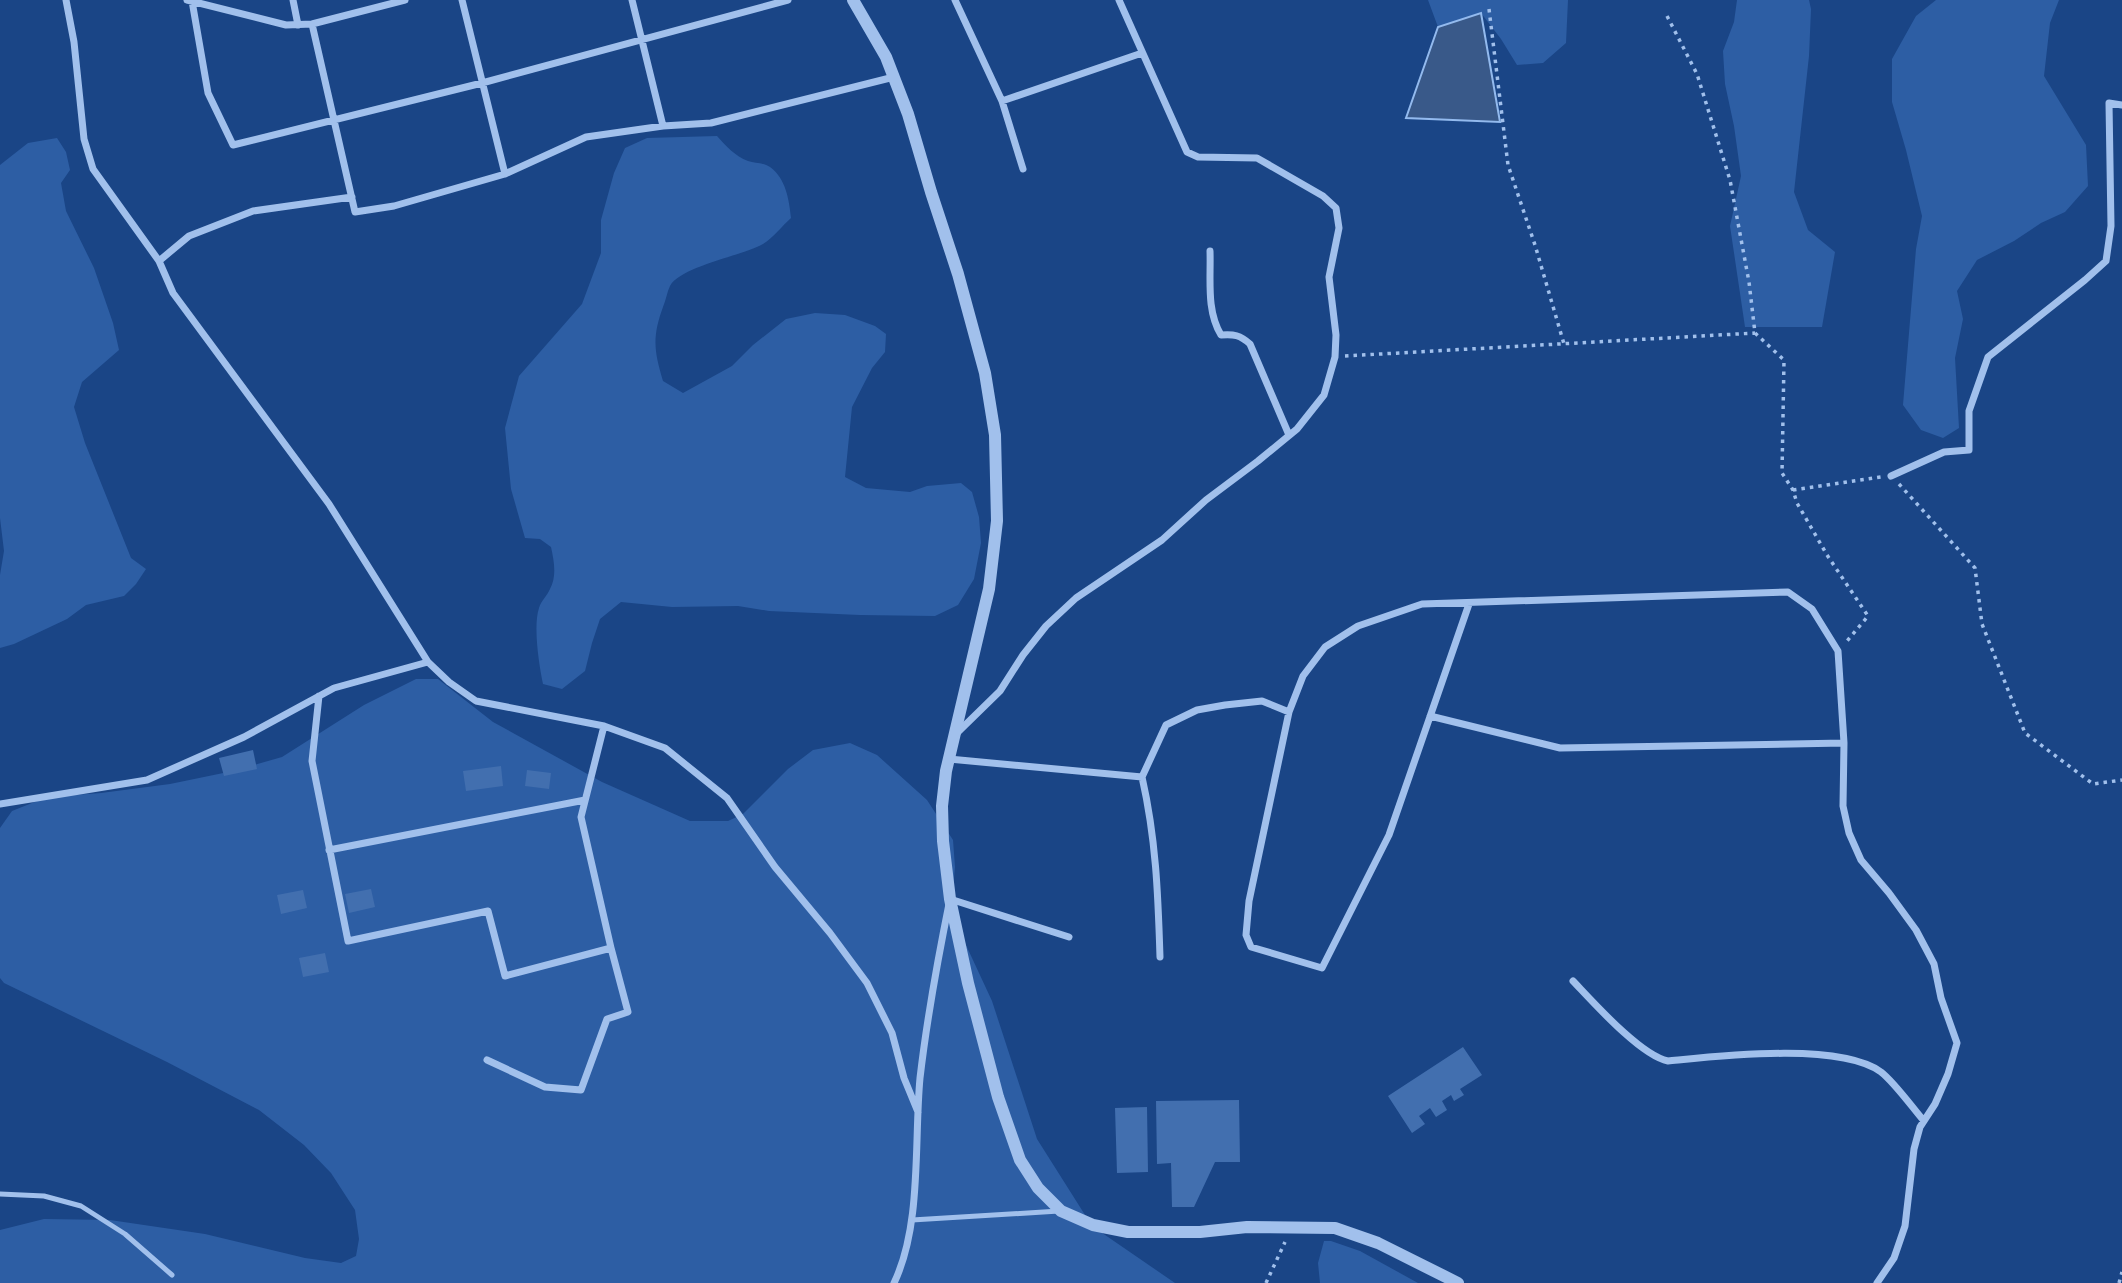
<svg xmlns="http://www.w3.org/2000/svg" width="2122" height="1283" viewBox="0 0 2122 1283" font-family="Barlow,sans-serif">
  <rect width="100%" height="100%" fill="#1a4586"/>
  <!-- green -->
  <path fill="#2d5ea4" d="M1428 0H1568L1566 43 1543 63 1517 65 1501 39 1481 13 1438 27Z
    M1737 0H1809L1811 9 1809 56 1794 192 1808 230 1835 252 1822 327H1745L1730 226 1741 176 1734 126 1725 84 1723 51 1734 22Z
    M1936 0H2059L2050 23 2044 76 2086 145 2088 186 2065 212 2041 223 2014 241 1977 260 1957 291 1963 319 1955 358 1959 428 1943 438 1921 430 1903 405 1916 249 1922 216 1906 150 1892 102V59L1916 16Z
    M717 136C726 146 735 156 748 161 755 163 764 163 770 167 786 179 789 199 791 218 782 226 773 238 763 244 742 256 681 266 670 286 667 292 666 300 663 307 652 337 654 351 663 381L683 393 732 366 753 345 786 319 815 313 845 315 875 326 886 334 885 352 872 368 852 407 845 477 866 488 910 492 927 486 961 483 972 492 979 517 981 543 974 579 958 605 935 616 860 615 769 611 738 606 672 607 621 602 600 619 592 643 585 671 562 689 543 684C539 665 533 626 539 608 541 601 547 596 550 589 557 576 554 561 551 547L540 539 525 538 511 489 505 428 519 376 582 304 601 253V220L614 173 625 148 647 138Z
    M57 138 66 152 70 170 61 183 66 211 94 268 113 323 119 350 82 382 74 407 85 443 131 558 146 569 136 584 124 596 86 605 67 619 14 644 0 648V575L4 551 0 518V165L28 143Z
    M416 679H438L493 722 602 782 690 821H728L743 814 788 769 813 750 850 743 877 755 927 800 953 840 955 867 952 899 959 930 992 1001 1037 1139 1092 1226 1175 1283H0V1230L44 1219 110 1220 205 1234 305 1258 341 1263 356 1256 359 1239 355 1210 331 1173 304 1145 259 1110 167 1062 4 983 0 978V828L12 811 47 797 101 793 170 784 233 771 282 757 364 705Z
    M1324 1241H1331L1360 1251 1418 1283H1320L1318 1263Z"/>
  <!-- water -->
  <path fill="#395989" stroke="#93baee" stroke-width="2" d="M1481 13 1500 122 1406 118 1438 27Z"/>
  <!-- building -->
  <path fill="#426faf" d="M253 750 257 769 224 776 219 758Z
    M501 766 503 786 466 791 463 771Z
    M527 770 551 773 549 789 525 786Z
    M371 889 375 907 349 913 345 894Z
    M303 890 307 908 281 914 277 895Z
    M325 953 329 972 303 977 299 958Z
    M1463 1047 1482 1075 1460 1089 1464 1095 1454 1101 1451 1095 1442 1101 1447 1110 1436 1117 1430 1108 1419 1116 1425 1124 1412 1133 1388 1096Z
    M1239 1100 1240 1162H1215L1194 1207H1172L1171 1163 1157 1164 1156 1101Z
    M1147 1107 1148 1172 1117 1173 1115 1108Z"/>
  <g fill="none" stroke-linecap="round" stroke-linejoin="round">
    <!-- path -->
    <path stroke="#a1c0ec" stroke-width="3.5" stroke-dasharray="3.5 5" stroke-linecap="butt" d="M1489 9 1508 165 1535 245 1564 344
      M1667 16 1697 74 1730 180 1749 282 1755 333 1784 360 1782 473 1793 490 1797 503 1827 555 1868 616 1847 641
      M1345 356 1755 333
      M1899 484 1975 568 1982 624 2025 733 2093 784 2122 780
      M1793 490 1881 477
      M1266 1283 1285 1242
      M2119 1283 2122 1272"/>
    <!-- service -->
    <path stroke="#a1c0ec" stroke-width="5" d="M0 1194 44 1196 81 1206 125 1234 172 1275
      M912 1220 1059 1211"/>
    <!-- minor -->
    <path stroke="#a1c0ec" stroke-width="7" d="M66 0 74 42 84 139 93 169 159 261 173 293 329 504 428 662 449 682 476 701 604 726 665 748 727 798 775 867 830 933 867 983 892 1033 904 1078 918 1112
      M187 0 286 25 312 24 405 0
      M293 0 298 25
      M462 0 505 174
      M632 0 663 126
      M955 0 1002 101 1142 53
      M192 1 208 93 233 145 482 83 788 0
      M312 24 355 212 394 206 505 174 586 137 663 126 711 123 894 77
      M1002 101 1023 169
      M1210 251C1211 279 1206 310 1221 335 1234 334 1240 335 1250 344L1289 435
      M159 261 189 236 253 211 352 197
      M1891 476 1944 452 1969 450V411L1988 357 2085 280 2106 261 2111 226 2109 103 2122 105
      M1469 604 1389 835 1322 968 1251 947 1246 935 1249 901 1289 712 1303 676 1325 647 1358 626 1422 604 1788 592 1812 609 1838 651 1844 743 1843 806 1849 833 1861 860 1889 893 1916 930 1934 964 1941 998 1957 1043 1948 1074 1935 1104 1920 1127 1914 1149 1905 1226 1894 1258 1877 1283
      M319 696 312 761 348 941 488 911 505 976 611 948 581 817 604 726
      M1430 716 1560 748 1844 743
      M957 733 1000 691 1023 655 1046 626 1076 598 1162 540 1206 500 1258 461 1297 429 1324 395 1335 357 1336 335 1329 277 1339 228 1336 208 1323 196 1257 158 1198 157 1187 152 1119 0
      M949 759 1142 777C1156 839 1158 893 1160 957
      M1142 777 1166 725 1197 710 1225 705 1262 701 1289 712
      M0 804 147 780 244 737 334 688 428 662
      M329 850 585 800
      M1573 981C1593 1002 1641 1056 1668 1061 1720 1056 1839 1042 1881 1072 1894 1082 1912 1107 1924 1121
      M487 1060 545 1087 581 1090 607 1019 628 1012 611 948
      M894 1283C922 1225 914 1142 920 1078 927 1018 938 958 950 899L1069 937"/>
    <!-- tertiary -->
    <path stroke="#a1c0ec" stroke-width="12" d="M853 0 886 57 908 114 931 192 958 274 985 373 995 435 997 521 989 589 946 771 942 806 943 841 950 899 968 983 998 1097 1020 1160 1038 1188 1061 1211 1093 1225 1128 1232H1200L1247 1227 1335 1228 1378 1243 1458 1283"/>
  </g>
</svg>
